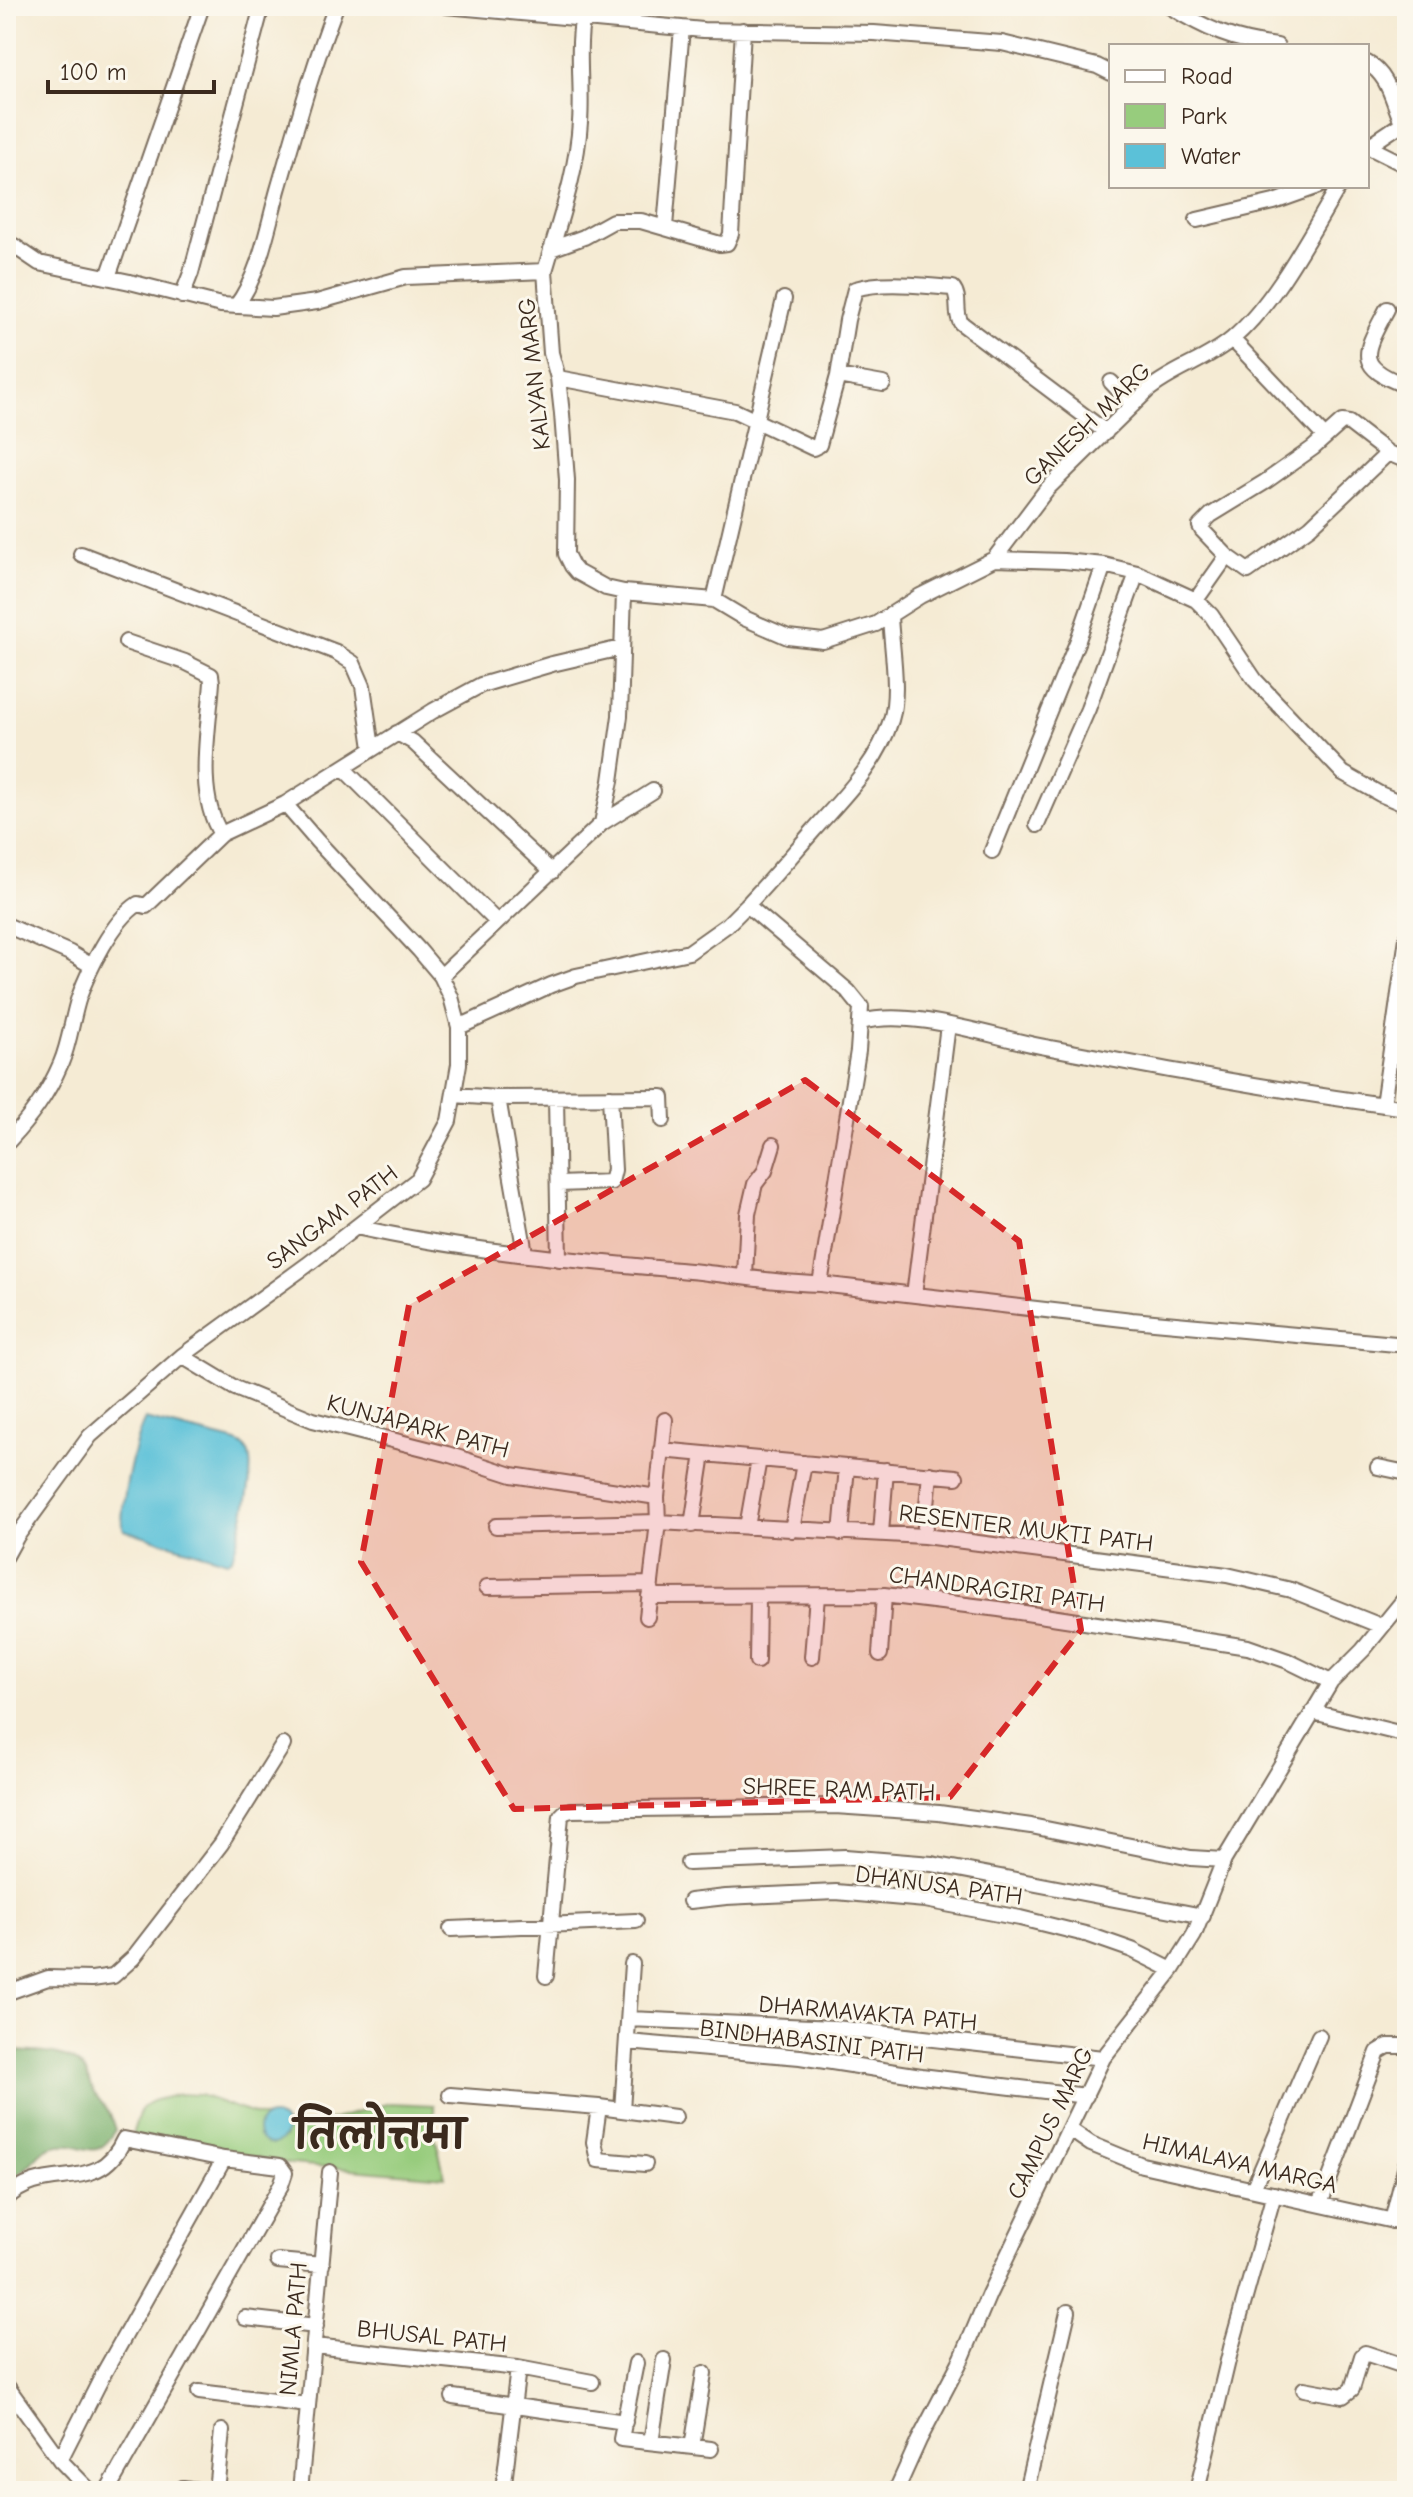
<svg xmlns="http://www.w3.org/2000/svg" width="1413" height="2497" viewBox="0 0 1413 2497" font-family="'Comic Neue','Playpen Sans Deva',sans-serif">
  <rect width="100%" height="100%" fill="#fbf7ec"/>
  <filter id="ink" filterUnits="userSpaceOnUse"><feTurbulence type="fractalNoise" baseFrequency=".0125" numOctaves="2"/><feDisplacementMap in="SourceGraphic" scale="16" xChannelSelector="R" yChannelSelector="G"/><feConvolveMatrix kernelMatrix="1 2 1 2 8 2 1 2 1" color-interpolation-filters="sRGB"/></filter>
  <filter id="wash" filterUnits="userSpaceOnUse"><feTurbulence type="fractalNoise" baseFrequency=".006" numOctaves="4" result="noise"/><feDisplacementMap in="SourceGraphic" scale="32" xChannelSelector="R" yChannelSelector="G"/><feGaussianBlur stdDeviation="1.8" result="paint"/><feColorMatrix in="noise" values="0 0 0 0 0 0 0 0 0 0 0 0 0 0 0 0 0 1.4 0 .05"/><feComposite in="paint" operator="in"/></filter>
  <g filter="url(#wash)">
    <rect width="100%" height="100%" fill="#f5ebd4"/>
    <!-- green -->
    <path fill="#97cc7d" stroke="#697b4e" stroke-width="2" d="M180 2094 200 2095 265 2118 262 2121 285 2138V2124L303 2125 328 2121 390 2103 434 2105 435 2137 445 2177 292 2164 132 2135C143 2098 144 2103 180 2094Z"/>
    <!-- forest -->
    <path fill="#79b06c" stroke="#5a6d45" stroke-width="2" d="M6 2050C30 2054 67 2048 84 2070 89 2077 89 2085 94 2093 104 2106 112 2114 116 2130 93 2167 86 2139 54 2146 40 2149 34 2162 24 2170 19 2174 12 2176 6 2177Z"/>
    <!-- water -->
    <path fill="#5bc1d8" stroke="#4b767b" stroke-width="2" d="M145 1419 233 1441C240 1443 245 1445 248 1452 257 1472 239 1536 232 1558L227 1561 124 1530C117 1515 136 1435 145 1419Z
      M258 2130a14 14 0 1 1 28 0a14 14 0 1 1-28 0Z"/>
  </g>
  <g filter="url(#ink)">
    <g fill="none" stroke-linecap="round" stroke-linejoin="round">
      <!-- minor casing -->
      <g stroke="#7c6e5e" stroke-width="18">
        <path id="minor" d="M446 6 703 30 874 33 1002 43 1097 66 1111 73
          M1169 6C1206 29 1233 41 1277 46
          M1367 63C1389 75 1392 100 1402 122
          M1367 146 1407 166
          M1367 147 1407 120
          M1197 220 1274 202 1319 186
          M665 227 682 28
          M6 243 14 246 39 263 130 282 221 305 273 308 317 302 406 277 545 271 551 353 558 378 562 414 567 480 566 554 572 566 577 572 606 588 624 592 714 600 744 618 788 637 823 641 876 624 920 596 994 559 1047 489 1147 391C1173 369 1206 361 1232 339 1274 304 1311 233 1339 186
          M551 249 584 237 613 221H641L720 244 727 243 731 234 743 30
          M545 271C559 222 577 173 580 122 583 83 575 44 585 6
          M108 277 202 6
          M182 296 191 273 262 6
          M236 306C259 277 268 226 278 190 296 128 313 66 336 6
          M1387 309C1364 353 1353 366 1407 386
          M1232 339 1324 436
          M838 376 847 320 855 289C884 280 922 286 953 288 961 298 954 312 961 323L1106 432
          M558 378 735 411 813 448 819 445 838 376 883 384
          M1111 382 1133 405
          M1388 453 1310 527 1248 571 1227 556 1202 530 1200 526 1211 515 1265 482 1313 448 1342 422 1349 423 1388 453 1407 461
          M81 554 336 652 353 663 363 686 372 748
          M994 559 1064 561 1104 565 1137 573 1196 600 1211 615 1255 680 1343 773 1380 794 1399 802H1407
          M714 600 784 299
          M1196 600 1227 556
          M126 642 185 662 211 675 212 682C209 729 195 793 221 834
          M397 733 413 742 552 872
          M343 768 497 922
          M285 804 317 841 419 950 441 976
          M602 823 653 791
          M1037 825 1088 709 1137 573
          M992 851 1078 640 1104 565
          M747 905C770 881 791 856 813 831 843 797 877 765 891 720 900 691 891 646 890 615
          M6 925 70 953 92 966
          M861 1022C911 1008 989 1036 1040 1046 1162 1069 1284 1092 1407 1108
          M459 1027 551 985 576 976 689 952 727 925 747 905 848 991 861 1007 858 1051 820 1284
          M454 1095 498 1098 662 1097 663 1120
          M498 1098 525 1253
          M556 1098 559 1259
          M1383 1105 1407 938
          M6 1144C30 1118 47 1096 61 1063 70 1042 72 1018 79 997 89 969 113 920 138 904L146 906 221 834 285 804 433 711 481 685 552 664 621 648
          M559 1184 611 1182 614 1170 610 1097
          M356 1227C463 1251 571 1260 679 1270 727 1274 773 1283 820 1284L1132 1320 1407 1345
          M745 1276 748 1214 755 1184 765 1171 773 1145
          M914 1295 948 1025
          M182 1356 235 1388 313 1420 447 1454 512 1475 657 1497
          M661 1450 956 1477
          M1378 1467 1407 1473
          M692 1525 703 1454
          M496 1526 658 1522 924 1536 1227 1575 1291 1590 1381 1626
          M747 1527 759 1459
          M792 1530 804 1463
          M841 1533 847 1467
          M881 1533 886 1470
          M924 1536 930 1474
          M6 1556 17 1536 90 1436 182 1356 307 1265 418 1179 449 1121 459 1064V1027L451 997 441 976 602 823 611 781 620 716 624 592
          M487 1587 650 1584
          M649 1596 884 1595 999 1609 1248 1647 1288 1661 1331 1682
          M647 1617 658 1522 657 1497 665 1420
          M880 1654 884 1595
          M812 1657 817 1596
          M757 1661 758 1597
          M1313 1712 1407 1735
          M688 1863 845 1857 932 1864 1203 1916
          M690 1901 726 1897 836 1892 925 1900 1020 1918 1089 1935 1132 1950 1172 1970
          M451 1929 636 1921
          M546 1976 561 1816 565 1812 571 1810 835 1806 939 1813 1031 1826 1191 1858 1224 1860
          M6 1993 48 1978 92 1979 113 1976 133 1958 221 1844 283 1745
          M629 2019 835 2028 1103 2058
          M628 2042 800 2057 921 2076 1086 2096
          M450 2095 599 2107 675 2117
          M599 2107 594 2142 598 2160 645 2164
          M622 2110 632 1964
          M1069 2129 1091 2144 1142 2165 1407 2224
          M1253 2189 1319 2036
          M6 2199C46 2159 98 2198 124 2139L224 2159 280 2166 285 2173 281 2185 107 2491
          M1320 2204 1378 2052 1388 2046H1407
          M1392 2221 1407 2161
          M278 2261 322 2265
          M245 2318 316 2326
          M314 2346 518 2368 503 2491
          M636 2363 621 2439 711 2449
          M518 2368 592 2382
          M6 2385 60 2460 90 2491
          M1304 2389 1343 2396 1352 2389 1362 2356 1365 2353 1407 2367
          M199 2392 308 2405
          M453 2397 625 2422
          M651 2442 664 2360
          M692 2447 704 2373
          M60 2460 105 2371 224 2159
          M182 2491 183 2488 205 2491
          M216 2491 222 2431
          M300 2491 330 2172
          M896 2491 919 2440 962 2358 989 2294 1103 2058 1172 1970 1194 1935 1224 1860 1331 1682 1363 1650 1407 1596
          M1026 2491 1068 2312
          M1197 2491 1231 2348 1274 2194"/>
      </g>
      <!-- minor -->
      <use href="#minor" stroke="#fff" stroke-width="14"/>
    </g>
  </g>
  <!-- marked area -->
  <path fill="#d62828" fill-opacity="0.2" stroke="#d62828" stroke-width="6" stroke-dasharray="16 10" stroke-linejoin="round" d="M805 1080 1019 1241 1081 1630 950 1797 514 1809 361 1562 409 1305Z"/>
  <g text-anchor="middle" stroke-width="6" stroke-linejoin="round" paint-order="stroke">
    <!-- street labels -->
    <g font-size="24" fill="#3b2a1e" stroke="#fbf7ec">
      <text transform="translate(534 374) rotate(-96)" y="8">KALYAN MARG</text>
      <text transform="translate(1087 424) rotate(-44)" y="8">GANESH MARG</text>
      <text transform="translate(332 1217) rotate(-37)" y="8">SANGAM PATH</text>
      <text transform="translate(418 1426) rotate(15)" y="8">KUNJAPARK PATH</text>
      <text transform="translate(1026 1528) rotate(7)" y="8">RESENTER MUKTI PATH</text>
      <text transform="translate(997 1589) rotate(8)" y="8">CHANDRAGIRI PATH</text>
      <text transform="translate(839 1789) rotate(2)" y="8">SHREE RAM PATH</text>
      <text transform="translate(939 1885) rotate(8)" y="8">DHANUSA PATH</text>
      <text transform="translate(868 2013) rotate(5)" y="8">DHARMAVAKTA PATH</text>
      <text transform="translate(812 2041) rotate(7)" y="8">BINDHABASINI PATH</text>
      <text transform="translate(1050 2123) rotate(-64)" y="8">CAMPUS MARG</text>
      <text transform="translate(1240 2163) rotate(13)" y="8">HIMALAYA MARGA</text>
      <text transform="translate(293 2329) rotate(-85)" y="8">NIMLA PATH</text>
      <text transform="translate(432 2336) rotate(6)" y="8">BHUSAL PATH</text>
    </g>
    <!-- town labels -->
    <g font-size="40" font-weight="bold" fill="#3b2a1e" stroke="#fbf7ec">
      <text x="380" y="2148">तिलोत्तमा</text>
    </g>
  </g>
  <!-- margin -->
  <rect width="1413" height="2497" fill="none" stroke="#fbf7ec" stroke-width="32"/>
  <!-- legend -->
  <rect x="1109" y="44" width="260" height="144" fill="#fbf7ec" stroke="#aea59a" stroke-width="2"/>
  <rect x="1125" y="70" width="40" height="12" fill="#ffffff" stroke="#aea59a" stroke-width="2"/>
  <text x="1181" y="84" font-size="24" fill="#3b2a1e">Road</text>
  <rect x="1125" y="104" width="40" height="24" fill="#97cc7d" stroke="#aea59a" stroke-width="2"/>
  <text x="1181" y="124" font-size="24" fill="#3b2a1e">Park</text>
  <rect x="1125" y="144" width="40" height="24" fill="#5bc1d8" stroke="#aea59a" stroke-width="2"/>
  <text x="1181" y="164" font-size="24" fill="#3b2a1e">Water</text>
  <!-- scale -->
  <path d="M48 80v12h166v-12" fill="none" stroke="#3b2a1e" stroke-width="4"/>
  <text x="60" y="80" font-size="24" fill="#3b2a1e" stroke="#fbf7ec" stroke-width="6" paint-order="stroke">100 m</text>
</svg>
